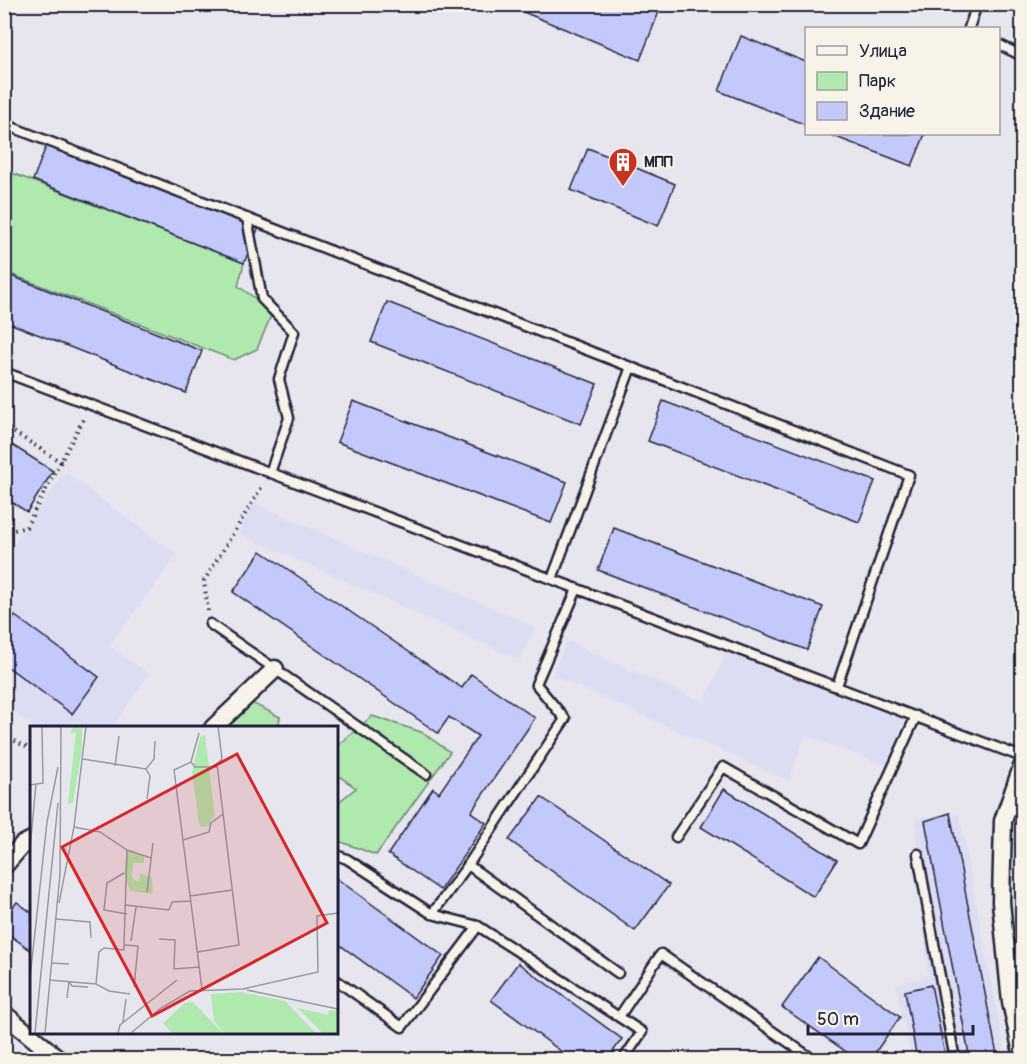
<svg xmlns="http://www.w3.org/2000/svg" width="1027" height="1064" viewBox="0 0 1027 1064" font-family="Pangolin,sans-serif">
  <rect width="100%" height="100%" fill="#e7e6ee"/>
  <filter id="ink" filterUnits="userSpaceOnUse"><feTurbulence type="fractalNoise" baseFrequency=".0167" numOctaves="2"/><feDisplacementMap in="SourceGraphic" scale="12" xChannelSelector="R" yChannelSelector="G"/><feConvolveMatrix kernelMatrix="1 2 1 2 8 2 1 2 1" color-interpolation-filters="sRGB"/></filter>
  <g filter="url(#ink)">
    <!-- built -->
    <path fill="#dcddf2" d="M65 472 178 555 109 646 149 674 112 728H35L5 706V556Z
      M254 503 535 627 520 660 238 533Z
      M567 641 704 702 726 653 904 720 888 767 805 735 789 781 552 675Z
      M959 814 1006 1059H911L896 984 928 976 915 819Z"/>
    <!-- green -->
    <path fill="#b0e9ad" stroke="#698674" stroke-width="1.5" d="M4 170 244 263 238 286 273 311 257 349 234 360 5 272Z
      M244 699 280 717 278 728H213Z
      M372 716 421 732 450 752 376 855 336 840V804L356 788 336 774V747Z"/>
    <!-- building -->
    <path fill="#c3c9fb" stroke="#22223b" stroke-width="1.5" d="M504 4H662L640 60Z
      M1015 4H1022V15L1012 11Z
      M741 36 806 62V125L719 91Z
      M828 134H925L912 166Z
      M49 139 261 222 244 263 33 180Z
      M588 148 675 184 658 226 571 190Z
      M4 273 202 351 186 393 4 321Z
      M387 302 597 384 581 424 371 342Z
      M353 401 567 482 551 523 337 442Z
      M663 401 875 481 859 522 648 441Z
      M4 440 53 471 27 512 4 497Z
      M614 528 823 607 807 650 598 570Z
      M261 551 462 688 471 674 535 718 471 812 486 823 440 890 388 854 433 788 439 793 478 736 449 717 438 733 233 592Z
      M15 616 99 677 72 714 4 664V630Z
      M724 789 837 860 814 897 701 827Z
      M541 797 669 885 635 931 509 840Z
      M950 813 998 1060H970L925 821Z
      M336 878 443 956 413 998 336 942Z
      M17 902 32 913V951L4 931V919Z
      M818 957 900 1017 870 1060H858L782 1007Z
      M518 963 622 1039 607 1060H573L491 1000Z
      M931 985 946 1060H917L905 991Z"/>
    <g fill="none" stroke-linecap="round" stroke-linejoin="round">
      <!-- service casing -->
      <g stroke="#22223b" stroke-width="13">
        <path id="service" d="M969 28 977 4
          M998 44 1022 56
          M4 124 909 475 837 686
          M247 218 262 299 294 332 279 379 289 418 270 473
          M4 372 1022 757
          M552 579 631 367
          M210 624 426 774
          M676 837 723 767 858 844 916 716
          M918 854 955 1060
          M336 855 347 859 432 914 478 926 619 1017 661 954 814 1060
          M468 865 618 973
          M432 914 468 865 565 719 536 684 577 589
          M336 980 402 1027 478 926
          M619 1017 642 1032 623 1060"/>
      </g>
      <!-- minor casing -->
      <g stroke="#22223b" stroke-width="21">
        <path id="minor" d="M213 728 275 669
          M1022 767 1003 821 1001 902 1011 1002 1022 1053
          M4 866 22 845 32 840
          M4 1014 60 1060"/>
      </g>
      <!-- path -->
      <path stroke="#22223b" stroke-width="4" stroke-dasharray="1.5 4.5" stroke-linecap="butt" d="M4 426 61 462
        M4 524 14 530 26 527 85 416
        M208 611 204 581 263 485
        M4 735 32 750"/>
      <!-- service -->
      <use href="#service" stroke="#f7f3e8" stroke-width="8"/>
      <!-- minor -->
      <use href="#minor" stroke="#f7f3e8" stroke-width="16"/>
    </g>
  </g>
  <!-- icons -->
  <defs>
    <g id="building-pin" transform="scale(1.5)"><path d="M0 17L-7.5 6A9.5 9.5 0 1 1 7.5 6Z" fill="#c8321e" stroke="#f7f3e8"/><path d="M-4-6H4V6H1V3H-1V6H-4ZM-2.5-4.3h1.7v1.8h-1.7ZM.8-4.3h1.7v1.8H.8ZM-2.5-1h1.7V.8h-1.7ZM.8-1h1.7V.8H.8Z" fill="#fff"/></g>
  </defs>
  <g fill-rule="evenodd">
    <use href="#building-pin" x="623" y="162"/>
  </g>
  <g text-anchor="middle" stroke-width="4.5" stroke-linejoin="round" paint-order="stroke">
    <!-- poi labels -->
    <g font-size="15" font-weight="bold" fill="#22223b" stroke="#f7f3e8" text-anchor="start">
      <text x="644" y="167">МПП</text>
    </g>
  </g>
  <!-- overview -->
  <g transform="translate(30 726)">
    <rect width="308" height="308" fill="#e7e6ee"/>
    <path d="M46 0H52V22L43 77 38 78 46 6 41 8 42 3ZM175 9 185 91 181 93 180 100 172 101 169 98 162 46 170 11ZM97 124 114 130V137H103L102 152 109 156 110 147 122 152 123 168 100 165 94 147ZM211 266 255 275 286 307H194L184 295 181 268ZM163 276 192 306 193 307H142L133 297 155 277ZM268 282 298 289 299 284 307 285V307H292Z" fill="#b0e9ad"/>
    <path fill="none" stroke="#9898a6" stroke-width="1.5" d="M169 7 161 36 144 44 172 263M53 33 116 43M161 36 165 41H188M85 40 89 10M116 43 124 33 125 15M116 43 120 50 117 73M0 59 13 57 12 0M44 101 70 106 97 124 121 132M153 114 179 106 181 97 193 88M0 123 6 58M97 124 94 219 108 220 104 261M94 147 77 157 74 184 97 188M117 166 123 117M160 170 202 164M29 177 44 101 56 0M95 179 139 184 142 176 161 175M26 193 60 196 61 212M129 213 145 214 144 243 170 241M101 215 106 181M168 226 209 219 187 38 192 33 188 0M21 237 39 238M0 252 17 96 28 41M19 254 66 258 79 265 100 268M66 258 69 226 74 222 94 224V219M217 264 308 283M37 272 39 256 42 260 58 261M93 296 96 273M5 307 28 77M15 307 30 148 31 0M88 307 90 299 147 254M101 307 131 282 160 265 213 263 288 246 287 190 308 187"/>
    <path fill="#d62828" fill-opacity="0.15" stroke="#d62828" stroke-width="3" d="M207 28 297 197 122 290 32 121Z"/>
    <rect width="308" height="308" fill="none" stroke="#22223b" stroke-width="3"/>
  </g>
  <!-- margin -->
  <rect width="1027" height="1064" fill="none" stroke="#f7f3e8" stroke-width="24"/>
  <rect x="12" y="12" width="1003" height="1040" fill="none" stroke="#22223b" stroke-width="2" filter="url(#ink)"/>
  <!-- legend -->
  <rect x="805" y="27" width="195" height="108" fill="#f7f3e8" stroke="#a29fa3" stroke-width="1.5"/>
  <rect x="817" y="46" width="30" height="9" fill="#f7f3e8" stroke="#a29fa3" stroke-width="1.5"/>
  <text x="859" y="57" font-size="18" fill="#22223b">Улица</text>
  <rect x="817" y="72" width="30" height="18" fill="#b0e9ad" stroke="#a29fa3" stroke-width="1.5"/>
  <text x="859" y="87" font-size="18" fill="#22223b">Парк</text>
  <rect x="817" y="102" width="30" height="18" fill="#c3c9fb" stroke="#a29fa3" stroke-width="1.5"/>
  <text x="859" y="117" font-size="18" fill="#22223b">Здание</text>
  <!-- scale -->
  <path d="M808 1025v9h165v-9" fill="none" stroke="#22223b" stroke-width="3"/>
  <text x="817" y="1025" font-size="18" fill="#22223b" stroke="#f7f3e8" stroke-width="4.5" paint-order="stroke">50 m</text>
</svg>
